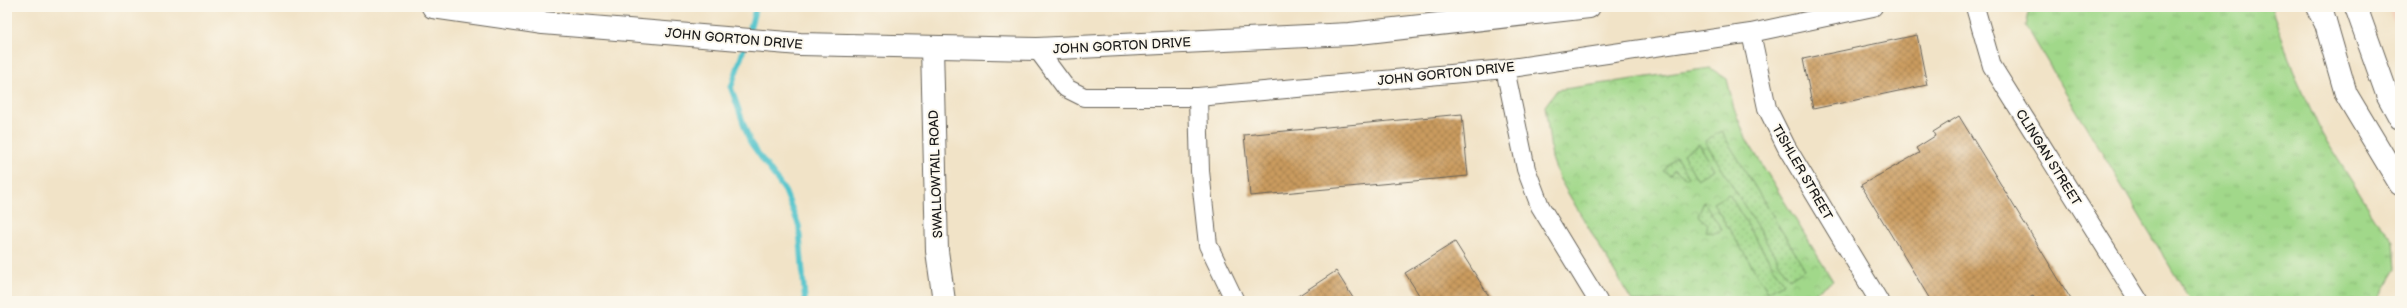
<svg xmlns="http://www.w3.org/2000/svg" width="2407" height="308" viewBox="0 0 2407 308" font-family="'Balsamiq Sans',sans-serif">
  <defs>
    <pattern id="grass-tufts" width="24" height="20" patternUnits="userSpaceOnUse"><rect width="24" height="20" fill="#a1d88a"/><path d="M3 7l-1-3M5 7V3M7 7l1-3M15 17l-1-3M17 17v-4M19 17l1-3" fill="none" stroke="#8ab976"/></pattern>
    <pattern id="park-crowns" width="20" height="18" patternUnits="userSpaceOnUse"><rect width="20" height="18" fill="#a1d88a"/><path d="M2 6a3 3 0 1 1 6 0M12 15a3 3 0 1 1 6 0" fill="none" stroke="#8ab976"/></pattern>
    <pattern id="garden-dots" width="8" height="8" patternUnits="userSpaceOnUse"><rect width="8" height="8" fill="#a1d88a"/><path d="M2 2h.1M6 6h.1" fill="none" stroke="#8ab976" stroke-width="1.8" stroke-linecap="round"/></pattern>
    <pattern id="building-cross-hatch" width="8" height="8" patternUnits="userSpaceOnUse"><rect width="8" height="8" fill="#ca9b5f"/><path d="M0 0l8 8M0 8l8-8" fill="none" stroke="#a37e4e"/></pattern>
  </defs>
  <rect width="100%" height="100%" fill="#fbf7ec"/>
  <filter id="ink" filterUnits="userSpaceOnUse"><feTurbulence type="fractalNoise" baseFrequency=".025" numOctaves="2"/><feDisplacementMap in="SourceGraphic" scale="8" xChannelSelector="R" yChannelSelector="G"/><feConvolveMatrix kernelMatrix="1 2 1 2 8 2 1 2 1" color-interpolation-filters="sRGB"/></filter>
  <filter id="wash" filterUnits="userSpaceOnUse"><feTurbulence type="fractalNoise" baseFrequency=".012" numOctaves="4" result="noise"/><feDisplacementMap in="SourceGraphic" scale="16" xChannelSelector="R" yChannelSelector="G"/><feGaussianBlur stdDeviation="0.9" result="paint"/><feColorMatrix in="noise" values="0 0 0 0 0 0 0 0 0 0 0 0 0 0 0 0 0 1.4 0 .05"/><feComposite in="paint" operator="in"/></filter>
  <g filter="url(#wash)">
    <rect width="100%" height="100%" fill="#f1e3c7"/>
    <!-- built -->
    <path fill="#f3d4bf" d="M2388 7H2400V36L2391 16Z"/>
    <!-- grass -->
    <path fill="url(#grass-tufts)" stroke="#5e7a53" d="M2030 7H2271L2293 70 2322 134 2375 218 2394 241 2396 269 2377 301H2193L2187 295 2026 26Z"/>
    <!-- park -->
    <path fill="url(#park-crowns)" stroke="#5e7a53" d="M1710 68 1727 79 1734 109 1747 140 1833 281 1800 301H1632L1559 178 1552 158 1545 106 1557 90Z"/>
    <!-- garden -->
    <path fill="url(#garden-dots)" stroke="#5e7a53" d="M1721 131 1805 269 1789 279 1705 141Z
      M1699 144 1714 169 1697 179 1683 154Z
      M1676 157 1689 177 1687 178 1674 170 1670 175 1663 171Z
      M1729 194 1783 283 1768 292 1713 203Z
      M1704 202 1722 230C1716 234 1710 233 1705 231L1708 224 1698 216Z"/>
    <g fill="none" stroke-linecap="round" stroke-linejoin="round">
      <!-- stream -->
      <path stroke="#57c5cc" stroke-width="5.5" d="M748 35 756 7
        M745 45 731 88 750 142 785 191 799 226 805 301"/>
    </g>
    <g id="blocks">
      <!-- building -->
      <path fill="url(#building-cross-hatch)" d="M1917 35 1927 85 1813 109 1803 59Z
        M1462 114 1468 176 1250 196 1244 135Z
        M1959 116 2072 301H2037L2033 296 2024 301H1931L1861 185 1919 153 1916 148 1935 136 1933 132Z
        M1455 242 1492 301H1423L1405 273Z
        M1336 271 1355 301H1290Z"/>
    </g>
  </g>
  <g filter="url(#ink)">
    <use href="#blocks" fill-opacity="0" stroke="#676258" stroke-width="1"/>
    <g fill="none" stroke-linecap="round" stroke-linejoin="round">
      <!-- street casing -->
      <g stroke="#676258" stroke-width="20">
        <path id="street" d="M1975 7 1992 66 2139 301
          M1751 33 1767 108 1787 148 1879 301
          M1037 49 1066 88 1084 97H1198L1505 69 1751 33 1873 7
          M1505 69 1526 169 1540 206 1598 301
          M1198 97 1200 171 1208 245 1235 301"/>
      </g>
      <!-- secondary casing -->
      <g stroke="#676258" stroke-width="24">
        <path id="secondary" d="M2321 7 2346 94 2400 184
          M2356 7 2387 94 2400 118
          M932 47 937 251 944 301"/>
      </g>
      <!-- primary casing -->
      <g stroke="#676258" stroke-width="24">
        <path id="primary" d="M433 7 543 23 800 44 1037 49 1350 34 1589 7
          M2317 7 2325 22"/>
      </g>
      <!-- street -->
      <use href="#street" stroke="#fff" stroke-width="18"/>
      <!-- secondary -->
      <use href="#secondary" stroke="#fff" stroke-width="22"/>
      <!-- primary -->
      <use href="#primary" stroke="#fff" stroke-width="22"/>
    </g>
  </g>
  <g text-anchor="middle" stroke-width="4" stroke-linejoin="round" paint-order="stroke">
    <!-- street labels -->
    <g font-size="13" fill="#1c1c1c" stroke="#fbf7ec">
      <text transform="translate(734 38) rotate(5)" y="5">JOHN GORTON DRIVE</text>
      <text transform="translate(1122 45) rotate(-3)" y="5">JOHN GORTON DRIVE</text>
      <text transform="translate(1446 73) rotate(-6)" y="5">JOHN GORTON DRIVE</text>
      <text transform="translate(2049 157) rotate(58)" y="5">CLINGAN STREET</text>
      <text transform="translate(1803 172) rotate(60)" y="5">TISHLER STREET</text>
      <text transform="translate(935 174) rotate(-92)" y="5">SWALLOWTAIL ROAD</text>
    </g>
  </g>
  <!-- margin -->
  <rect width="2407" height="308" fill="none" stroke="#fbf7ec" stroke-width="24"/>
</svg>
